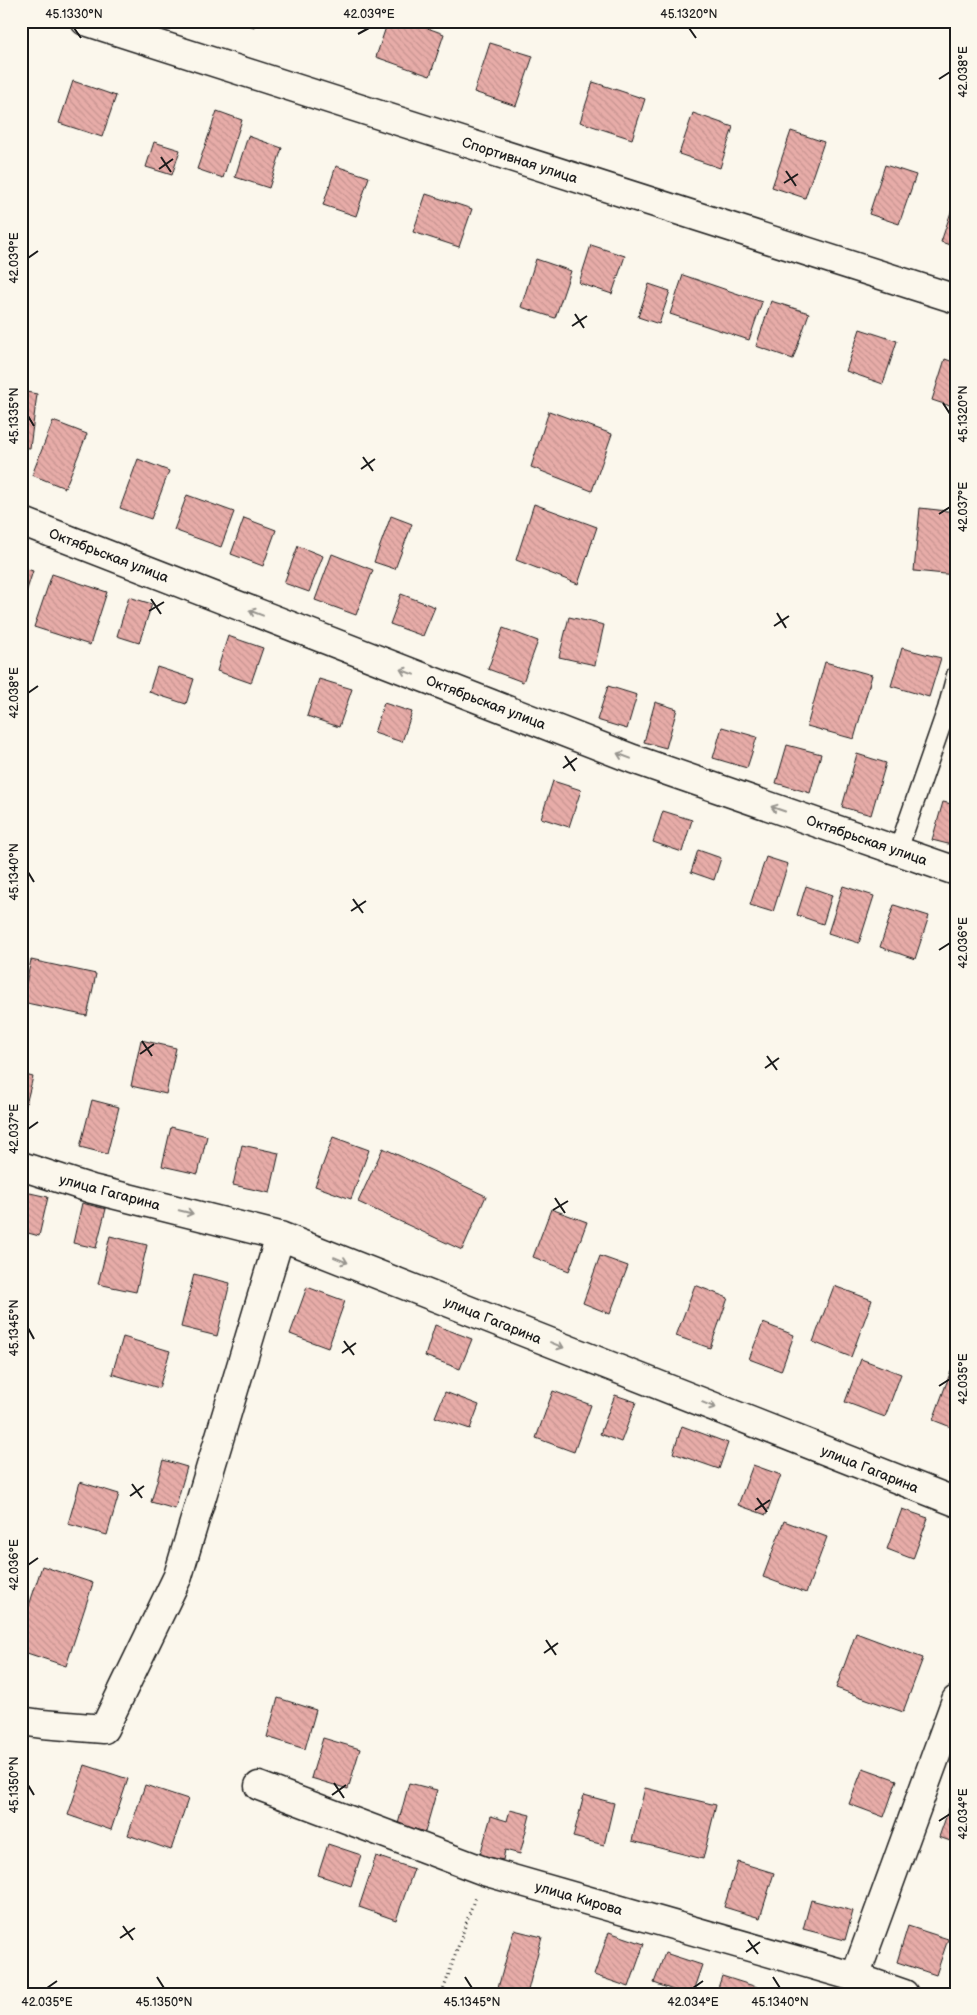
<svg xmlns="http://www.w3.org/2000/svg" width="977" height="2015" viewBox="0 0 977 2015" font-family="'Balsamiq Sans',sans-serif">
  <defs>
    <pattern id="building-back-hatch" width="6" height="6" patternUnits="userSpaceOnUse" patternTransform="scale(1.25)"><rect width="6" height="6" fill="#e7aca8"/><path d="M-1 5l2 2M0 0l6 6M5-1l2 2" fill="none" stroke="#c69390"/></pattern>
  </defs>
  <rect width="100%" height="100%" fill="#fbf7ec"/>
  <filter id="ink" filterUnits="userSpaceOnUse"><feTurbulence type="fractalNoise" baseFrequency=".02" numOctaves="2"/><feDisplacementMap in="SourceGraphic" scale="10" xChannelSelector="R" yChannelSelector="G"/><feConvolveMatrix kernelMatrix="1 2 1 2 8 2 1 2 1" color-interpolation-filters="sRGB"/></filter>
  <g filter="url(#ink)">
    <!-- building -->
    <path fill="url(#building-back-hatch)" stroke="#1c1c1c" d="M238 21H256L254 27Z
      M388 21H408L444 34 430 76 376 57Z
      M490 43 533 56 516 106 474 92Z
      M73 81 116 96 102 137 59 123Z
      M593 82 645 99 632 139 580 122Z
      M217 111 242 120 223 178 197 169Z
      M693 113 733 127 720 168 679 154Z
      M791 131 824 142 805 198 772 187Z
      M248 136 282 148 269 188 235 177Z
      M154 142 180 150 172 175 146 167Z
      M885 165 916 175 899 224 869 214Z
      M336 166 369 177 356 216 323 205Z
      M426 194 472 209 459 247 413 232Z
      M956 197V247L941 242Z
      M591 245 625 256 612 294 579 283Z
      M536 259 571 271 555 318 521 307Z
      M683 275 762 302 749 340 670 314Z
      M649 284 670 291 659 324 638 317Z
      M771 301 809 313 793 359 756 346Z
      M860 329 897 341 883 384 846 371Z
      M945 359 956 363V408L932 400Z
      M21 391 37 394 30 448 21 447Z
      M549 411 612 434 592 491 531 467Z
      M53 421 87 434 65 488 32 475Z
      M138 459 169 471 151 519 120 508Z
      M187 495 234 512 221 547 174 530Z
      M534 504 597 527 578 584 516 560Z
      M920 508 956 512V575L914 571Z
      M391 516 412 524 395 569 374 562Z
      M244 518 276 530 263 566 231 554Z
      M298 546 323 556 309 592 284 583Z
      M332 554 373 570 356 615 315 600Z
      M21 567 33 571 21 608Z
      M52 574 107 592 90 645 34 627Z
      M401 594 435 607 423 636 390 624Z
      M129 597 152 604 139 643 117 636Z
      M569 617 604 625 595 665 559 657Z
      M503 628 538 641 523 682 488 669Z
      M228 636 263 648 251 683 217 671Z
      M902 648 941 658 929 697 891 686Z
      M825 662 872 675 854 739 807 726Z
      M157 667 194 679 186 704 149 692Z
      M319 679 352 689 339 727 307 716Z
      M608 686 637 695 627 729 597 720Z
      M655 702 677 709 666 748 644 742Z
      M384 703 412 712 402 742 374 733Z
      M722 727 757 737 747 768 713 758Z
      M787 745 821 754 810 793 776 783Z
      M857 754 886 763 871 815 842 807Z
      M553 781 581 790 569 827 541 818Z
      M943 802 956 805V846L932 840Z
      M663 811 692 820 682 852 653 842Z
      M698 850 721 858 714 880 691 872Z
      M766 857 788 864 773 912 750 905Z
      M806 886 832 895 823 924 797 915Z
      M843 886 874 896 859 943 828 933Z
      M894 905 929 916 915 959 880 947Z
      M31 960 96 974 87 1016 22 1002Z
      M141 1040 176 1048 166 1094 131 1086Z
      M21 1074 33 1077 22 1120 21 1119Z
      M92 1100 119 1107 107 1154 80 1147Z
      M171 1127 207 1136 198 1174 162 1166Z
      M333 1137 369 1150 351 1199 315 1186Z
      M242 1145 279 1153 270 1193 233 1185Z
      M383 1148 486 1196 462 1250 358 1202Z
      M21 1191 48 1197 39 1236 21 1231Z
      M82 1203 106 1209 96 1248 73 1243Z
      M551 1209 587 1222 569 1271 533 1257Z
      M110 1236 147 1245 136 1292 98 1284Z
      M600 1256 628 1266 610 1314 583 1303Z
      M194 1274 230 1283 217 1336 181 1327Z
      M695 1285 728 1298 710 1348 676 1336Z
      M834 1286 872 1300 851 1357 813 1342Z
      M307 1287 345 1301 328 1348 290 1334Z
      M763 1323 794 1335 781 1371 749 1359Z
      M435 1325 472 1339 460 1369 425 1356Z
      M123 1337 170 1351 159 1388 112 1374Z
      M861 1359 901 1374 885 1417 845 1402Z
      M952 1368 956 1369V1429L933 1420Z
      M553 1391 591 1405 574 1452 536 1438Z
      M445 1392 479 1405 470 1429 435 1417Z
      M615 1395 636 1402 621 1442 600 1434Z
      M682 1426 728 1443 719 1469 673 1453Z
      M163 1460 187 1467 175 1509 151 1502Z
      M753 1465 781 1475 766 1515 738 1505Z
      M80 1482 119 1494 107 1535 68 1524Z
      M902 1509 928 1518 913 1559 887 1549Z
      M784 1521 827 1537 806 1593 763 1577Z
      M956 1565V1585L949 1582Z
      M42 1566 93 1583 66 1666 21 1651V1630Z
      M856 1633 923 1658 903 1712 836 1688Z
      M278 1698 316 1710 305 1749 267 1737Z
      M323 1738 360 1749 348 1789 311 1778Z
      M85 1765 128 1779 111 1830 68 1815Z
      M863 1768 897 1780 884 1817 849 1804Z
      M409 1783 437 1790 425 1832 398 1824Z
      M145 1785 188 1799 171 1850 128 1835Z
      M645 1788 716 1805 703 1859 632 1841Z
      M584 1795 614 1803 604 1845 573 1837Z
      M951 1803 956 1804V1843L939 1837Z
      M510 1810 530 1815 520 1854 505 1850 503 1860 480 1855 491 1816 507 1821Z
      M328 1844 361 1855 351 1886 318 1875Z
      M376 1856 414 1869 396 1920 359 1907Z
      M738 1862 774 1873 760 1918 724 1907Z
      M811 1900 853 1911 845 1940 803 1929Z
      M908 1926 948 1939 936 1975 897 1962Z
      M514 1930 542 1937 527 1994 498 1988Z
      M609 1932 644 1944 629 1987 594 1975Z
      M665 1953 702 1965 692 1994H684L654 1983Z
      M722 1976 757 1987 755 1994H716Z"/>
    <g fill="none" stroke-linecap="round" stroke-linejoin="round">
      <!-- lane casing -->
      <g stroke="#1c1c1c" stroke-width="21">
        <path id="lane" d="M898 850 947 709 956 675"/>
      </g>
      <!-- street casing -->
      <g stroke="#1c1c1c" stroke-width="31">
        <path id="street" d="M85 21 956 299
          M21 521 633 759 956 871
          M21 1166 92 1189 280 1236 956 1502
          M21 1721 42 1724 104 1729 178 1576 280 1236
          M259 1786 484 1871 855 1977 904 1994
          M855 1977 956 1700"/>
      </g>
      <!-- path -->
      <path stroke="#1c1c1c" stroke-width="3" stroke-dasharray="1 4" stroke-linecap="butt" d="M442 1994 475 1897"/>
      <!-- lane -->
      <use href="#lane" stroke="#fbf7ec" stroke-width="18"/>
      <!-- street -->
      <use href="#street" stroke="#fbf7ec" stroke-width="28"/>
    </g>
    <!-- one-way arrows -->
    <defs><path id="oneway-shaft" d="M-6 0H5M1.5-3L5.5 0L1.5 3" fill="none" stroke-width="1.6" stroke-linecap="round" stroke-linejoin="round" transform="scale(1.25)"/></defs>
    <g stroke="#97948e">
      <use href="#oneway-shaft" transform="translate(256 613) rotate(-159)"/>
      <use href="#oneway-shaft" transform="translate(407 672) rotate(-159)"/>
      <use href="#oneway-shaft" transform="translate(624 756) rotate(-159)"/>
      <use href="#oneway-shaft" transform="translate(778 809) rotate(-161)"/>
      <use href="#oneway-shaft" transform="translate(186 1212) rotate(14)"/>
      <use href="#oneway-shaft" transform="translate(341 1260) rotate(22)"/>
      <use href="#oneway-shaft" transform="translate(557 1345) rotate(22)"/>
      <use href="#oneway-shaft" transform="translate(709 1405) rotate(22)"/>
    </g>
  </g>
  <!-- ticks -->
  <path fill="none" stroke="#1c1c1c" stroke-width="2" d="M74 28 81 38M689 28 696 38M358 34 369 28M939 79 950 72M161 157 171 172M159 169 173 159M786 171 796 186M784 183 798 174M28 258 38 251M575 314 584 328M572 326 587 316M943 403 950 414M28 416 34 426M363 457 373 471M361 469 375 459M939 514 950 507M151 599 161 614M149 611 164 602M777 613 786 628M774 626 789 616M28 693 38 686M565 756 575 771M563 768 577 758M28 872 34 882M353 899 363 913M351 911 366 901M939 950 950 943M142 1041 152 1056M140 1054 154 1044M767 1056 777 1070M765 1068 779 1058M28 1129 38 1122M555 1198 565 1213M553 1210 568 1201M28 1328 34 1339M344 1341 354 1355M342 1353 356 1343M939 1386 950 1379M132 1484 142 1498M130 1496 144 1486M757 1498 767 1512M755 1510 770 1500M28 1565 38 1558M546 1640 556 1655M544 1653 558 1643M334 1783 344 1798M28 1785 34 1795M332 1795 346 1785M939 1821 950 1814M123 1926 133 1940M120 1938 135 1928M748 1940 758 1954M746 1952 760 1942M157 1977 164 1988M465 1977 472 1988M773 1977 780 1988M47 1988 57 1981M693 1988 703 1981"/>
  <g text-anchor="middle" stroke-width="4" stroke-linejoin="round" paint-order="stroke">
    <!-- street labels -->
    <g font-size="14" fill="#1c1c1c" stroke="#fbf7ec">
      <text transform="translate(520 160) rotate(18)" y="5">Спортивная улица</text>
      <text transform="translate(109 555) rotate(21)" y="5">Октябрьская улица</text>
      <text transform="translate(486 702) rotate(21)" y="5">Октябрьская улица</text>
      <text transform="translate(867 840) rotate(19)" y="5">Октябрьская улица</text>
      <text transform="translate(110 1192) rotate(15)" y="5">улица Гагарина</text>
      <text transform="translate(493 1320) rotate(22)" y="5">улица Гагарина</text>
      <text transform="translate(870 1469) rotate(22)" y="5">улица Гагарина</text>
      <text transform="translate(579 1898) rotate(16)" y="5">улица Кирова</text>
    </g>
  </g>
  <!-- margin -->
  <rect width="977" height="2015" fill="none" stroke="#fbf7ec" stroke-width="55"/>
  <rect x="28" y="28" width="922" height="1960" fill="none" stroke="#1c1c1c" stroke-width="2"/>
  <g font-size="12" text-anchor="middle" fill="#1c1c1c">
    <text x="74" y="18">45.1330°N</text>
    <text x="369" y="18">42.039°E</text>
    <text x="689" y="18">45.1320°N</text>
    <text transform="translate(963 72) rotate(-90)" y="4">42.038°E</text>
    <text transform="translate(14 258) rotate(-90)" y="4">42.039°E</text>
    <text transform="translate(963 414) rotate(-90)" y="4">45.1320°N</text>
    <text transform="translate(14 416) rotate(-90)" y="4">45.1335°N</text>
    <text transform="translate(963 507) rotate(-90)" y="4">42.037°E</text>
    <text transform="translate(14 693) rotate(-90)" y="4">42.038°E</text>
    <text transform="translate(14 872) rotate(-90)" y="4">45.1340°N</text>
    <text transform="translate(963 943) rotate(-90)" y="4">42.036°E</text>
    <text transform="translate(14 1129) rotate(-90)" y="4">42.037°E</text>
    <text transform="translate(14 1328) rotate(-90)" y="4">45.1345°N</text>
    <text transform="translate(963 1379) rotate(-90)" y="4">42.035°E</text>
    <text transform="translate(14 1565) rotate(-90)" y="4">42.036°E</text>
    <text transform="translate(14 1785) rotate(-90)" y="4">45.1350°N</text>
    <text transform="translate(963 1814) rotate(-90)" y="4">42.034°E</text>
    <text x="47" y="2006">42.035°E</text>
    <text x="164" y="2006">45.1350°N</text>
    <text x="472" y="2006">45.1345°N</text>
    <text x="693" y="2006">42.034°E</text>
    <text x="780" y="2006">45.1340°N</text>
  </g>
</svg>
